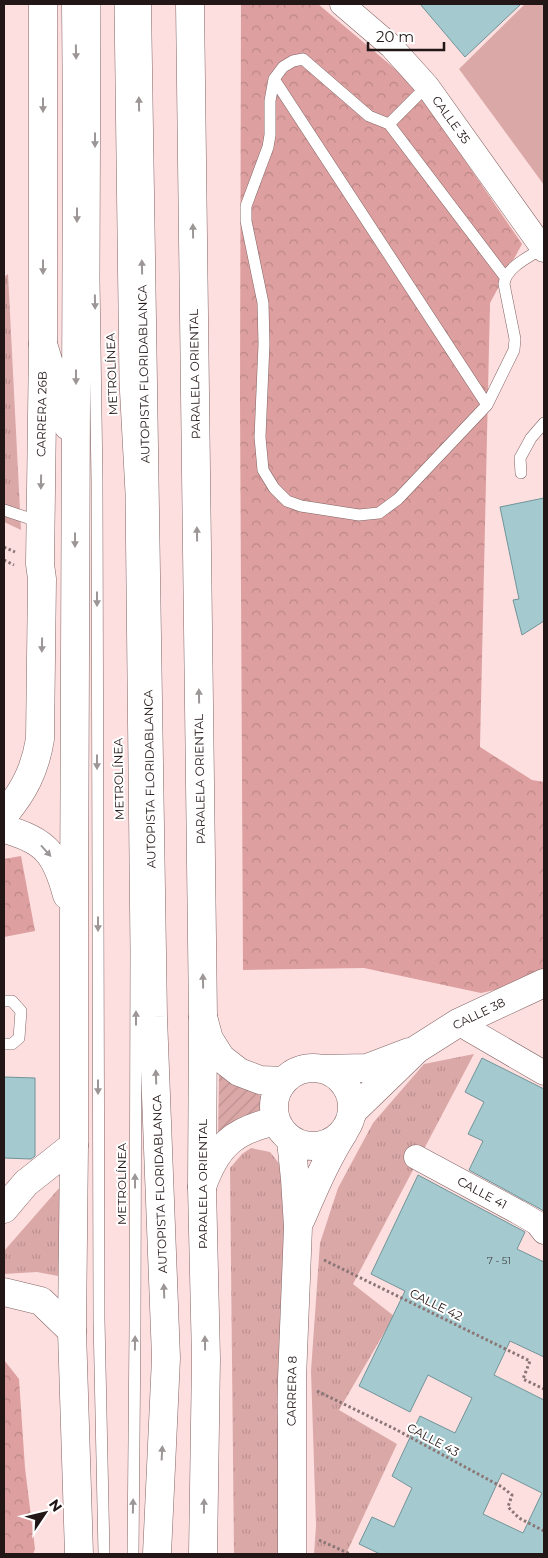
<svg xmlns="http://www.w3.org/2000/svg" width="548" height="1558" viewBox="0 0 548 1558" font-family="Montserrat,sans-serif">
  <defs>
    <pattern id="grass-tufts" width="24" height="20" patternUnits="userSpaceOnUse" patternTransform="scale(1.25)"><rect width="24" height="20" fill="#dba8a8"/><path d="M3 7l-1-3M5 7V3M7 7l1-3M15 17l-1-3M17 17v-4M19 17l1-3" fill="none" stroke="#bc9090"/></pattern>
    <pattern id="forest-crowns" width="20" height="18" patternUnits="userSpaceOnUse" patternTransform="scale(1.25)"><rect width="20" height="18" fill="#dd9f9f"/><path d="M2 6a3 3 0 1 1 6 0M12 15a3 3 0 1 1 6 0" fill="none" stroke="#bd8888"/></pattern>
    <pattern id="garden-furrows" width="10" height="10" patternUnits="userSpaceOnUse" patternTransform="scale(1.25)"><rect width="10" height="10" fill="#dba8a8"/><path d="M-1 1l2-2M0 10L10 0M9 11l2-2" fill="none" stroke="#bc9090"/></pattern>
  </defs>
  <rect width="100%" height="100%" fill="#fddfdf"/>
  <!-- grass -->
  <path fill="url(#grass-tufts)" d="M8 274 21 530 4 522V277Z
    M474 1054 353 1284 394 1316 339 1410 397 1444 346 1554H314L316 1526 311 1371 320 1243 338 1188 373 1123 424 1064Z
    M251 1148 270 1152 281 1166 287 1184 277 1402 283 1554H234L230 1168 242 1154Z
    M60 1187 61 1214 58 1276 37 1272 4 1274V1251Z"/>
  <!-- forest -->
  <path fill="url(#forest-crowns)" d="M241 4H318L413 84 522 244 490 303 480 747 532 780 544 782V979L481 993 364 968 243 970 240 398Z
    M21 856 35 931 4 937V859Z
    M4 1360 19 1379 25 1468 35 1549 33 1554H4Z"/>
  <!-- garden -->
  <path fill="url(#garden-furrows)" d="M219 1073 263 1097 266 1112 218 1139Z"/>
  <!-- pitch -->
  <path fill="#dba8a8" d="M525 4H544V185L459 69Z"/>
  <!-- building -->
  <path fill="#a4cacf" stroke="#709499" fill-rule="evenodd" d="M420 4H521L465 57Z
    M544 498V621L522 635 513 600 519 599 500 507Z
    M482 1058 544 1089V1211L469 1170 483 1141 468 1134 484 1102 465 1092Z
    M4 1077 35 1078V1156L31 1159 4 1158Z
    M418 1175 525 1232 517 1249 544 1262V1357L510 1341 494 1375 544 1400V1554H380L359 1544 372 1517 394 1527 412 1488 392 1476 420 1416 455 1433 472 1398 428 1375 410 1412 359 1386 405 1291 371 1274ZM502 1473 542 1493 523 1533 483 1514Z"/>
  <g fill="none" stroke-linecap="round" stroke-linejoin="round">
    <!-- service casing -->
    <g stroke="#836464" stroke-width="12">
      <path id="service" d="M95 4 94 279 97 481 99 1319 104 1554
        M120 4 125 382 131 493 136 950 135 1327 133 1554
        M274 79 487 405
        M427 86 389 124 369 116 303 59 293 61 283 67 274 79 270 101V135L268 147 246 206V221L263 303 264 344 260 437 263 470 274 488 287 501 301 506 359 515 379 513 398 499 487 405 514 350 515 339 504 284C506 267 529 257 543 248
        M389 124 505 277
        M521 473 520 458 531 438 544 423
        M4 510 40 522
        M4 1001H12L21 1011 19 1038 12 1044H4"/>
    </g>
    <!-- minor casing -->
    <g stroke="#836464" stroke-width="25">
      <path id="minor" d="M342 4 391 46 427 86 544 250
        M458 1023 544 1073
        M416 1157 518 1212 537 1223 544 1232"/>
    </g>
    <!-- tertiary casing -->
    <g stroke="#836464" stroke-width="29">
      <path id="tertiary" d="M4 815C24 791 35 770 40 739L42 579 40 564 43 344V4"/>
    </g>
    <!-- secondary casing -->
    <g stroke="#836464" stroke-width="29">
      <path id="secondary" d="M203 1017 209 1039 221 1058 239 1072 260 1080 283 1081
        M274 1107a39 39 0 1 1 78 0a39 39 0 1 1-78 0Z
        M321 1069 367 1068 409 1052
        M351 1116 354 1110 417 1049 458 1023 544 983
        M291 1140 295 1179 298 1227 292 1379V1554
        M202 1187C216 1146 234 1130 276 1121
        M4 1209 26 1183 74 1145
        M301 1219C314 1189 326 1160 344 1132
        M4 1292 41 1301 72 1331"/>
    </g>
    <!-- trunk casing -->
    <g stroke="#836464" stroke-width="29">
      <path id="trunk" d="M76 4 77 133 74 922V1145L72 1331 79 1554
        M137 4 153 1017 166 1358 157 1554
        M190 4 203 1017 202 1187 206 1359 203 1554
        M43 344 68 426
        M4 829C46 840 56 854 67 895"/>
    </g>
    <!-- path -->
    <path stroke="#8b7676" stroke-width="3" stroke-dasharray="2.5 2.5" stroke-linecap="butt" d="M4 547 15 552
      M4 560 14 565
      M324 1260 530 1361 523 1379 544 1389
      M317 1391 395 1429 502 1487 512 1495 508 1507 519 1518 544 1531
      M319 1540 350 1554"/>
    <!-- service -->
    <use href="#service" stroke="#fff" stroke-width="11"/>
    <!-- minor -->
    <use href="#minor" stroke="#fff" stroke-width="24"/>
    <!-- tertiary -->
    <use href="#tertiary" stroke="#fff" stroke-width="28"/>
    <!-- secondary -->
    <use href="#secondary" stroke="#fff" stroke-width="28"/>
    <!-- trunk -->
    <use href="#trunk" stroke="#fff" stroke-width="28"/>
  </g>
  <!-- one-way arrows -->
  <defs><path id="oneway-solid" d="M-6-.8H1V-3.2L6.5 0L1 3.2V.8H-6Z" transform="scale(1.25)"/></defs>
  <g fill="#9c9696">
    <use href="#oneway-solid" transform="translate(76 52) rotate(89)"/>
    <use href="#oneway-solid" transform="translate(139 104) rotate(-91)"/>
    <use href="#oneway-solid" transform="translate(43 105) rotate(90)"/>
    <use href="#oneway-solid" transform="translate(95 140) rotate(90)"/>
    <use href="#oneway-solid" transform="translate(77 215) rotate(90)"/>
    <use href="#oneway-solid" transform="translate(193 231) rotate(-91)"/>
    <use href="#oneway-solid" transform="translate(43 267) rotate(90)"/>
    <use href="#oneway-solid" transform="translate(142 267) rotate(-91)"/>
    <use href="#oneway-solid" transform="translate(95 302) rotate(89)"/>
    <use href="#oneway-solid" transform="translate(76 377) rotate(90)"/>
    <use href="#oneway-solid" transform="translate(41 482) rotate(91)"/>
    <use href="#oneway-solid" transform="translate(197 534) rotate(-91)"/>
    <use href="#oneway-solid" transform="translate(75 540) rotate(90)"/>
    <use href="#oneway-solid" transform="translate(97 599) rotate(90)"/>
    <use href="#oneway-solid" transform="translate(42 645) rotate(91)"/>
    <use href="#oneway-solid" transform="translate(199 696) rotate(-91)"/>
    <use href="#oneway-solid" transform="translate(97 762) rotate(90)"/>
    <use href="#oneway-solid" transform="translate(46 851) rotate(48)"/>
    <use href="#oneway-solid" transform="translate(98 924) rotate(90)"/>
    <use href="#oneway-solid" transform="translate(203 981) rotate(-91)"/>
    <use href="#oneway-solid" transform="translate(136 1018) rotate(-90)"/>
    <use href="#oneway-solid" transform="translate(156 1077) rotate(-92)"/>
    <use href="#oneway-solid" transform="translate(98 1087) rotate(90)"/>
    <use href="#oneway-solid" transform="translate(135 1181) rotate(-90)"/>
    <use href="#oneway-solid" transform="translate(164 1291) rotate(-92)"/>
    <use href="#oneway-solid" transform="translate(135 1343) rotate(-89)"/>
    <use href="#oneway-solid" transform="translate(205 1343) rotate(-91)"/>
    <use href="#oneway-solid" transform="translate(162 1453) rotate(-87)"/>
    <use href="#oneway-solid" transform="translate(133 1506) rotate(-89)"/>
    <use href="#oneway-solid" transform="translate(204 1506) rotate(-89)"/>
  </g>
  <g text-anchor="middle" stroke-width="4" stroke-linejoin="round" paint-order="stroke">
    <!-- number labels -->
    <g font-size="10" fill="#434344">
      <text x="499" y="1264">7 - 51</text>
    </g>
    <!-- street labels -->
    <g font-size="12" fill="#231616" stroke="#fff">
      <text transform="translate(451 120) rotate(54)" y="4">CALLE 35</text>
      <text transform="translate(112 374) rotate(-92)" y="4">METROLÍNEA</text>
      <text transform="translate(144 374) rotate(-91)" y="4">AUTOPISTA FLORIDABLANCA</text>
      <text transform="translate(195 374) rotate(-91)" y="4">PARALELA ORIENTAL</text>
      <text transform="translate(42 414) rotate(-89)" y="4">CARRERA 26B</text>
      <text transform="translate(119 779) rotate(-91)" y="4">METROLÍNEA</text>
      <text transform="translate(150 779) rotate(-91)" y="4">AUTOPISTA FLORIDABLANCA</text>
      <text transform="translate(200 779) rotate(-91)" y="4">PARALELA ORIENTAL</text>
      <text transform="translate(479 1014) rotate(-26)" y="4">CALLE 38</text>
      <text transform="translate(122 1184) rotate(-90)" y="4">METROLÍNEA</text>
      <text transform="translate(160 1184) rotate(-92)" y="4">AUTOPISTA FLORIDABLANCA</text>
      <text transform="translate(203 1184) rotate(-90)" y="4">PARALELA ORIENTAL</text>
      <text transform="translate(482 1193) rotate(28)" y="4">CALLE 41</text>
      <text transform="translate(436 1305) rotate(26)" y="4">CALLE 42</text>
      <text transform="translate(292 1391) rotate(-89)" y="4">CARRERA 8</text>
      <text transform="translate(433 1440) rotate(28)" y="4">CALLE 43</text>
    </g>
  </g>
  <!-- border -->
  <rect width="548" height="1558" fill="none" stroke="#231616" stroke-width="10"/>
  <!-- north arrow -->
  <g transform="translate(45 1513) rotate(55)" stroke="#ffffff" stroke-width="4" paint-order="stroke">
  <path d="M0-4L9 19L0 12L-9 19Z" fill="#231616"/>
  <text y="-8" font-size="14" font-weight="bold" text-anchor="middle" fill="#231616">N</text>
  </g>
  <!-- scale -->
  <path d="M368 42v8h76v-8" fill="none" stroke="#231616" stroke-width="2.5"/>
  <text x="376" y="42" font-size="15" fill="#231616" stroke="#ffffff" stroke-width="4" paint-order="stroke">20 m</text>
</svg>
